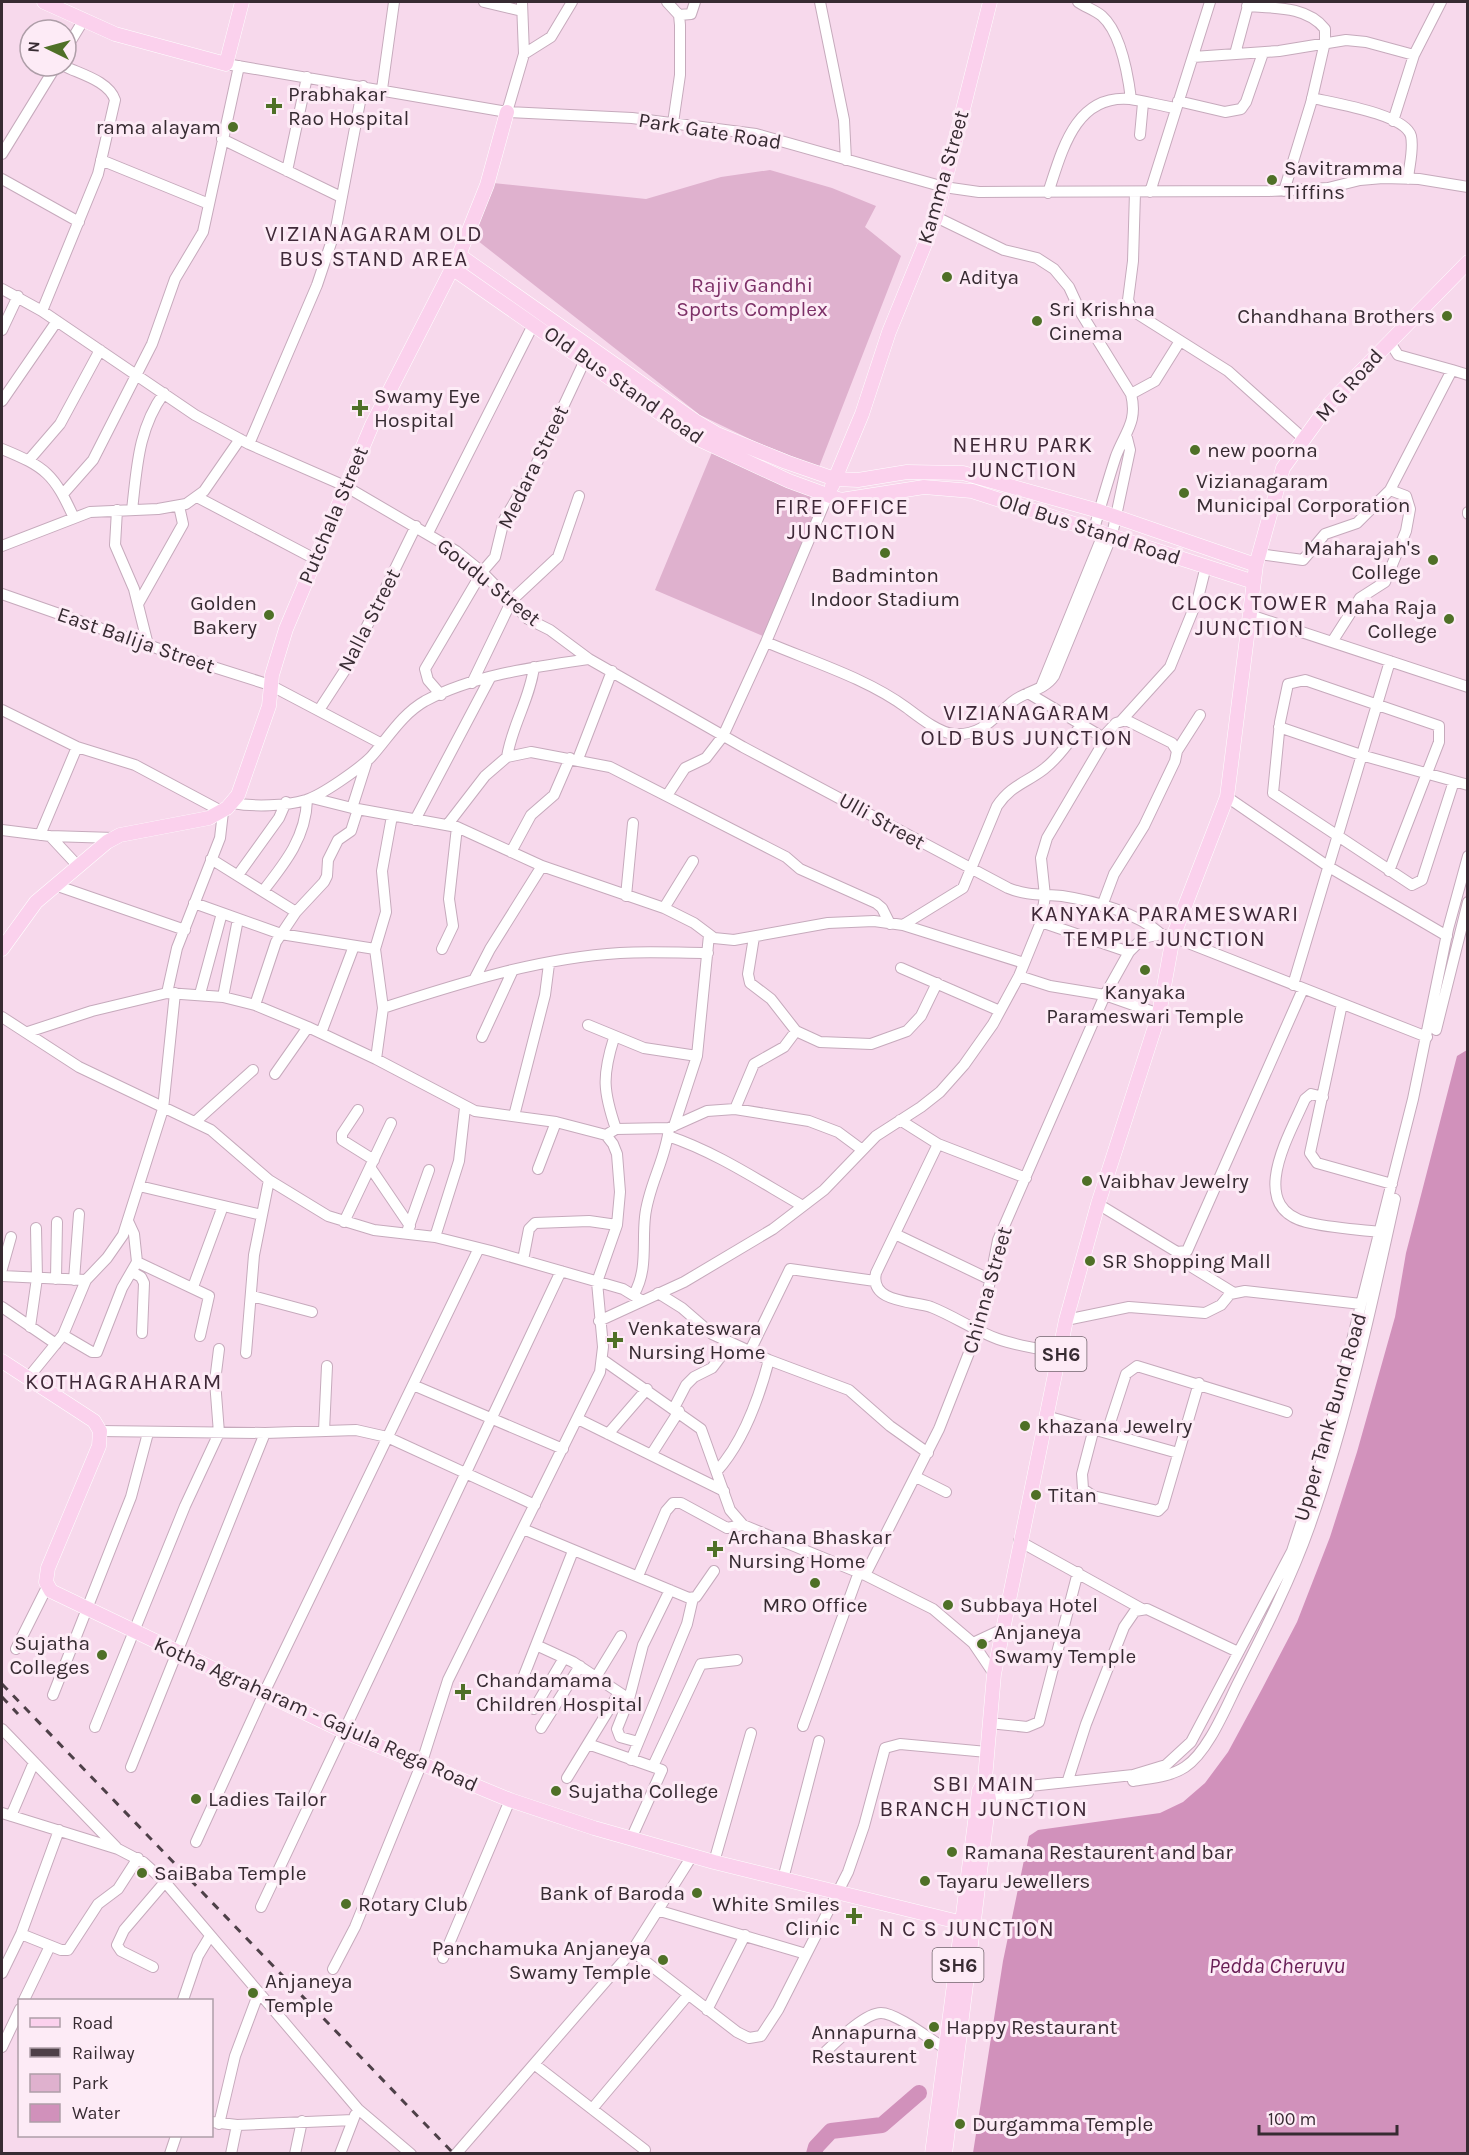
<svg xmlns="http://www.w3.org/2000/svg" width="1469" height="2155" viewBox="0 0 1469 2155" font-family="Karla,sans-serif">
  <rect width="100%" height="100%" fill="#f7d9ec"/>
  <!-- green -->
  <path fill="#dfb1ce" d="M770 170 832 188 876 206 865 227 901 256 819 467 758 443 700 415 473 237 493 183 646 199 721 177Z
    M713 450 829 498 770 639 655 590Z"/>
  <!-- water -->
  <path fill="#d191bb" d="M1467 1050V2153H973L1003 1961 1029 1836 1038 1830 1160 1813 1183 1802 1205 1783 1228 1752 1262 1689 1297 1622 1330 1537 1357 1452 1395 1317 1406 1253 1457 1056Z"/>
  <g fill="none" stroke-linecap="round" stroke-linejoin="round">
    <!-- river -->
    <path stroke="#d191bb" stroke-width="16" d="M814 2154 816 2147 831 2131 882 2125 919 2093"/>
    <!-- minor casing -->
    <g stroke="#c6aabc" stroke-width="12">
      <path id="minor" d="M484 2 522 11
        M667 2 679 15 680 25V75L673 123
        M820 2 844 120 846 160
        M1078 2C1085 7 1095 10 1102 16 1121 33 1128 75 1131 99
        M1247 6C1274 8 1307 6 1325 29V42L1311 103 1284 191
        M679 15 691 14 695 2
        M66 49 83 21
        M524 54 551 37 572 2
        M1235 54 1249 2
        M1193 57 1279 51 1346 40 1366 42 1414 55
        M226 64 507 112 632 118 756 134 944 187 979 192 1269 191 1328 188 1360 180 1383 178 1419 179 1468 187
        M382 89 394 2
        M1312 98C1333 103 1405 114 1411 136 1414 149 1409 166 1408 179
        M1178 101 1225 112 1241 109 1246 102 1263 53
        M507 112 524 54 522 2
        M1393 121 1414 55 1441 2
        M1140 135 1143 103
        M222 139 341 197
        M2 154 56 66
        M101 160 209 204
        M287 171 307 77
        M2 179 79 222
        M1135 192 1133 261 1128 300 1133 311 1228 371 1304 439
        M1150 192 1210 2
        M1048 193C1062 151 1075 94 1130 99 1145 101 1161 106 1176 108
        M936 217 1004 250 1037 258 1054 269 1069 287 1081 313 1131 394C1138 422 1125 432 1116 456 1108 480 1101 505 1094 529
        M2 289 42 311 195 415 249 444 345 486 456 551 482 572 528 619 550 630 589 659 743 747 1008 888C1027 896 1043 894 1062 896 1095 901 1137 913 1161 934
        M42 311 98 174 115 100C109 81 80 74 64 66
        M2 330 18 296
        M1389 341 1398 355 1452 370
        M1131 394 1155 381 1180 341
        M2 401 57 321
        M249 444 317 285 336 228 363 86
        M2 449C46 467 54 474 74 518
        M29 460 60 424 100 350
        M1390 490 1452 370 1468 375
        M63 494 93 460 152 344 175 279 203 232 239 66
        M197 497 315 559
        M117 510 115 545 134 589 148 645
        M132 510C137 467 138 429 164 393
        M1468 512V514
        M428 533 534 323
        M2 546 90 512 158 509 186 504 204 491 240 439
        M1259 554 1303 560 1325 534 1357 523 1390 490 1406 496 1410 509 1406 531 1385 582 1360 598 1332 642
        M2 594 185 658 270 685 382 744
        M138 604 183 524 179 506
        M1250 615 1468 687
        M766 642C813 662 866 678 907 708 919 717 939 733 954 734 982 736 993 718 1012 702 1025 691 1044 691 1054 676L1112 535 1130 450 1127 438
        M472 683 512 600 558 557 579 496
        M1041 687 1104 532
        M441 695 428 680 425 669 482 572 495 557 504 520 534 469 585 360
        M2 710 77 747 135 765 223 812 220 838 177 948 167 993
        M319 710 347 667 416 526
        M1122 720 1170 667 1198 598 1206 566
        M1279 727 1361 755 1468 785
        M1102 738 1116 723 1126 720 1172 743 1177 751 1175 761 1144 826 1114 874 1102 906
        M1177 751 1200 715
        M507 757C512 725 530 699 534 667
        M578 759 612 671
        M668 794 685 768 706 758 723 736 766 642 827 497
        M1227 797 1329 867 1447 936
        M312 798 352 808 457 827 542 866 664 908 694 923 714 938 734 940 828 923 874 921 903 925 1024 963
        M233 803C254 807 285 806 306 800 322 795 359 769 371 757 388 738 402 714 425 701 474 675 534 667 589 659
        M352 808 367 761
        M415 820 490 678
        M448 824 485 776 507 757 531 752 610 767 786 857 800 869 876 903 882 908 890 924
        M2 830 50 836 114 838
        M40 835 77 747
        M50 836 78 866
        M511 852 531 815 554 795 570 758
        M211 859 296 912
        M1389 871 1439 742V726L1305 680 1288 684 1280 722 1273 793 1412 885 1422 880 1454 781
        M238 875 279 818 286 802
        M55 885 185 930
        M263 891C285 863 306 837 307 800
        M626 896 633 823
        M194 903 281 934 375 949
        M664 908 693 861
        M1041 922 1129 952
        M903 925 963 888 997 806C1011 785 1026 783 1044 769 1059 757 1070 741 1081 725
        M754 937 748 974 750 983 771 999 796 1031 820 1042 871 1044 907 1031 921 1016 937 983
        M442 949 453 926 449 899 457 827
        M901 968 1000 1011
        M1019 976 1050 986 1105 995 1159 1014
        M475 978 490 949 542 866
        M1293 985 1390 661
        M200 994 222 913
        M223 997 238 919
        M1342 1004 1310 1153 1317 1163 1392 1184
        M255 1005 276 942 296 912 324 882 327 876 328 860 338 840 351 831 358 809
        M383 1008C460 983 539 958 620 953 649 951 679 953 708 953
        M2 1017 79 1067 211 1130 269 1180 328 1216 374 1230 435 1237 491 1251 623 1289 641 1300
        M588 1025 644 1048 697 1056
        M1436 1030 1468 902
        M28 1032 92 1011 167 993 223 997 255 1005 308 1027 376 1059 475 1111 556 1122 606 1135 613 1144 617 1154 620 1192 617 1225 597 1282 603 1347 600 1372 448 1680 421 1765 355 1927 333 1969
        M321 1033 354 946
        M482 1037 513 970
        M614 1038C602 1076 603 1091 616 1129
        M376 1059 383 1008 375 949 386 912 382 871 392 816
        M275 1074 308 1027
        M1323 1097 1311 1094 1305 1099C1290 1134 1246 1206 1306 1222 1329 1228 1356 1229 1380 1232
        M735 1109 754 1064 784 1047 796 1031
        M358 1110 342 1134V1140L374 1160
        M514 1116 545 995 549 964
        M900 1120 938 1144 1026 1178
        M195 1122 253 1070
        M674 1126 697 1056 709 935
        M606 1135 616 1129 669 1128 707 1111 735 1109 809 1121 838 1132 861 1149
        M668 1136C716 1152 759 1181 803 1206
        M938 1144 876 1273C869 1303 914 1301 931 1307 954 1316 975 1331 998 1339 1018 1346 1040 1349 1061 1353
        M370 1167 410 1226
        M538 1169 556 1122
        M139 1186 262 1215
        M1098 1204 1177 1252 1187 1251 1303 989
        M344 1222 391 1123
        M408 1229 429 1170
        M895 1234 989 1279
        M435 1237 459 1161 465 1108
        M1180 1253 1190 1266 1234 1293
        M523 1260 529 1229 535 1223 589 1221 617 1225
        M137 1262 209 1296 200 1336
        M2 1269 11 1237
        M132 1272 141 1277 144 1283 142 1333
        M2 1276 86 1280
        M56 1279 57 1222
        M74 1280 79 1214
        M193 1287 223 1206
        M658 1293 682 1308 712 1334 769 1360 849 1390 890 1426 928 1453
        M634 1294C648 1270 642 1243 645 1217 648 1186 666 1159 669 1128
        M252 1296 312 1312
        M2 1307 56 1344
        M1066 1320 1129 1307 1205 1313 1221 1305 1230 1294 1245 1291 1361 1304
        M599 1321 684 1282 773 1229 824 1190 876 1136 921 1107 940 1092 964 1065 993 1024 1019 976 1041 922 1045 896 1041 858 1047 838 1103 743 1099 735 1028 693
        M30 1327 37 1278 36 1228
        M63 1335 92 1352H97L122 1288 137 1262 134 1234 128 1221
        M750 1351 790 1269 875 1281
        M246 1353 254 1255 269 1180
        M603 1360 701 1429 730 1510 743 1525 865 1575 933 1609 973 1643 994 1674
        M28 1378 63 1335 86 1280 107 1258 123 1235 163 1109 175 993
        M413 1385 563 1449
        M674 1408 686 1385 694 1377 712 1368 731 1343
        M1046 1416 1178 1453
        M578 1419 724 1491
        M1094 1428 1082 1474 1083 1489 1093 1496 1158 1511 1163 1506 1199 1383
        M100 1431 265 1433 356 1430 387 1437 535 1505
        M324 1431 327 1366
        M1107 1432 1126 1374 1137 1366 1287 1412
        M608 1434 647 1389
        M651 1455 679 1411
        M717 1471C744 1441 759 1398 769 1360
        M916 1477 946 1492
        M523 1529 689 1598 696 1597 714 1571
        M1019 1541 1142 1609
        M865 1575 939 1429 974 1340 987 1296 998 1240 1105 995 1129 952 1143 938 1161 934 1173 937 1427 1037
        M638 1576 666 1511 673 1503H681L727 1528 743 1525
        M973 1643 1003 1629
        M536 1645 573 1662 629 1699
        M16 1649 47 1587
        M596 1677 621 1636
        M521 1683 573 1551
        M53 1695 131 1497 148 1433
        M534 1709 564 1658
        M989 1723 1027 1727 1039 1722 1078 1572
        M803 1726 859 1572
        M95 1727 185 1506 219 1433 215 1381 219 1349
        M541 1728 580 1666
        M2 1729 116 1847
        M638 1742 620 1737 617 1729 629 1699 643 1645 670 1590
        M588 1744 662 1770 631 1839
        M631 1760 687 1624 693 1598
        M653 1766 701 1664 737 1660
        M131 1767 265 1433
        M567 1778 619 1693
        M1068 1780 1086 1724 1124 1627 1135 1611 1147 1609 1238 1652
        M1133 1781C1150 1778 1170 1777 1185 1767 1208 1752 1226 1707 1238 1683 1264 1632 1291 1579 1310 1525 1347 1419 1371 1309 1395 1199
        M982 1791 1133 1775 1166 1765 1191 1742 1292 1551 1322 1459 1413 1099 1448 929 1468 856
        M984 1799 1028 1793
        M2 1813 118 1849 143 1862 165 1882 358 2109 411 2154
        M11 1816 34 1762
        M196 1842 264 1693 479 1248
        M714 1862 751 1733
        M783 1879 819 1741
        M261 1907 561 1271
        M660 1911 806 1954
        M21 1934 61 1950H68L98 1904 118 1889 138 1858
        M632 1951 737 2032 749 2038 761 2036 778 2010 848 1872 864 1826 885 1748 900 1744 987 1752
        M443 1958 510 1800
        M153 1967 121 1951 117 1945 124 1930 165 1882
        M2 1973 21 1934 59 1830
        M24 2000 50 1946
        M183 2000 198 1956 210 1936
        M707 2010 745 1935
        M2 2047 20 2009
        M821 2056C834 2044 864 2013 881 2013 897 2013 932 2041 946 2049
        M534 2064 645 2150
        M592 2109 688 1995
        M212 2122 237 2125 353 2120
        M219 2124 235 2056 259 1992
        M170 2154 176 2136
        M231 2154 237 2125
        M295 2154 302 2121
        M340 2154 355 2115
        M456 2154 632 1951 692 1856"/>
    </g>
    <!-- major casing -->
    <g stroke="#fff" stroke-width="15">
      <path id="major" d="M44 2 115 34 226 64 242 2
        M459 255 695 421 717 434 786 462 835 479 858 480 907 472 963 473 1099 511 1256 565
        M452 268 694 437 789 481 841 500 924 487 972 491 1254 582
        M832 486 862 414 889 332 936 217 990 2
        M2 949 36 902 107 842 120 835 209 818 227 808 238 795 269 706 272 675 286 629 372 425 459 255 487 185 507 112
        M2 1361 94 1421 100 1431 99 1446 48 1568 46 1582 51 1591 345 1732 510 1800 594 1828 714 1862 975 1926
        M932 2154 979 1791 985 1779
        M945 2154 989 1799 985 1779 994 1674 1066 1320 1098 1204 1159 1014 1173 937 1227 797 1256 565 1283 468 1330 403 1468 262"/>
    </g>
    <!-- minor -->
    <use href="#minor" stroke="#fff" stroke-width="10"/>
    <!-- major -->
    <use href="#major" stroke="#fbd1ed" stroke-width="14"/>
    <!-- rail -->
    <path stroke="#4e4048" stroke-width="3" stroke-dasharray="8 8" stroke-linecap="butt" d="M2 1684 454 2154
      M2 1697 18 1714"/>
  </g>
  <!-- markers -->
  <g fill="#4f7027" stroke="#fdebf6" stroke-width="2">
    <path d="M271 97h6v6h6v6h-6v6h-6v-6h-6v-6h6z"/>
    <circle cx="233" cy="127" r="6"/>
    <circle cx="1272" cy="180" r="6"/>
    <circle cx="947" cy="277" r="6"/>
    <circle cx="1447" cy="316" r="6"/>
    <circle cx="1037" cy="321" r="6"/>
    <path d="M357 399h6v6h6v6h-6v6h-6v-6h-6v-6h6z"/>
    <circle cx="1195" cy="450" r="6"/>
    <circle cx="1184" cy="493" r="6"/>
    <circle cx="885" cy="553" r="6"/>
    <circle cx="1433" cy="560" r="6"/>
    <circle cx="269" cy="615" r="6"/>
    <circle cx="1449" cy="619" r="6"/>
    <circle cx="1145" cy="970" r="6"/>
    <circle cx="1087" cy="1181" r="6"/>
    <circle cx="1090" cy="1261" r="6"/>
    <path d="M612 1331h6v6h6v6h-6v6h-6v-6h-6v-6h6z"/>
    <circle cx="1025" cy="1426" r="6"/>
    <circle cx="1036" cy="1495" r="6"/>
    <path d="M712 1540h6v6h6v6h-6v6h-6v-6h-6v-6h6z"/>
    <circle cx="815" cy="1583" r="6"/>
    <circle cx="948" cy="1605" r="6"/>
    <circle cx="982" cy="1644" r="6"/>
    <circle cx="102" cy="1655" r="6"/>
    <path d="M460 1683h6v6h6v6h-6v6h-6v-6h-6v-6h6z"/>
    <circle cx="556" cy="1791" r="6"/>
    <circle cx="196" cy="1799" r="6"/>
    <circle cx="952" cy="1852" r="6"/>
    <circle cx="142" cy="1873" r="6"/>
    <circle cx="925" cy="1881" r="6"/>
    <circle cx="697" cy="1893" r="6"/>
    <circle cx="346" cy="1904" r="6"/>
    <path d="M851 1907h6v6h6v6h-6v6h-6v-6h-6v-6h6z"/>
    <circle cx="663" cy="1960" r="6"/>
    <circle cx="253" cy="1993" r="6"/>
    <circle cx="934" cy="2027" r="6"/>
    <circle cx="929" cy="2044" r="6"/>
    <circle cx="960" cy="2124" r="6"/>
  </g>
  <g text-anchor="middle" stroke-width="6" stroke-linejoin="round" paint-order="stroke">
    <!-- shield labels -->
    <g fill="#fdebf6" stroke="#72656d" stroke-width="1.5">
      <rect x="1035.5" y="1337" width="51" height="34" rx="4.5"/>
      <rect x="932.5" y="1948" width="51" height="34" rx="4.5"/>
    </g>
    <g font-size="20" font-weight="bold" fill="#372b32">
      <text x="1061" y="1361">SH6</text>
      <text x="958" y="1972">SH6</text>
    </g>
    <!-- poi labels -->
    <g font-size="21" fill="#372b32" stroke="#fdebf6" text-anchor="start">
      <text x="288" y="101">Prabhakar<tspan x="288" dy="24">Rao Hospital</tspan></text>
      <text x="221" y="134" text-anchor="end">rama alayam</text>
      <text x="1284" y="175">Savitramma<tspan x="1284" dy="24">Tiffins</tspan></text>
      <text x="959" y="284">Aditya</text>
      <text x="1049" y="316">Sri Krishna<tspan x="1049" dy="24">Cinema</tspan></text>
      <text x="1435" y="323" text-anchor="end">Chandhana Brothers</text>
      <text x="374" y="403">Swamy Eye<tspan x="374" dy="24">Hospital</tspan></text>
      <text x="1207" y="457">new poorna</text>
      <text x="1196" y="488">Vizianagaram<tspan x="1196" dy="24">Municipal Corporation</tspan></text>
      <text x="1421" y="555" text-anchor="end">Maharajah's<tspan x="1421" dy="24">College</tspan></text>
      <text x="885" y="582" text-anchor="middle">Badminton<tspan x="885" dy="24">Indoor Stadium</tspan></text>
      <text x="257" y="610" text-anchor="end">Golden<tspan x="257" dy="24">Bakery</tspan></text>
      <text x="1437" y="614" text-anchor="end">Maha Raja<tspan x="1437" dy="24">College</tspan></text>
      <text x="1145" y="999" text-anchor="middle">Kanyaka<tspan x="1145" dy="24">Parameswari Temple</tspan></text>
      <text x="1099" y="1188">Vaibhav Jewelry</text>
      <text x="1102" y="1268">SR Shopping Mall</text>
      <text x="628" y="1335">Venkateswara<tspan x="628" dy="24">Nursing Home</tspan></text>
      <text x="1037" y="1433">khazana Jewelry</text>
      <text x="1048" y="1502">Titan</text>
      <text x="728" y="1544">Archana Bhaskar<tspan x="728" dy="24">Nursing Home</tspan></text>
      <text x="815" y="1612" text-anchor="middle">MRO Office</text>
      <text x="960" y="1612">Subbaya Hotel</text>
      <text x="994" y="1639">Anjaneya<tspan x="994" dy="24">Swamy Temple</tspan></text>
      <text x="90" y="1650" text-anchor="end">Sujatha<tspan x="90" dy="24">Colleges</tspan></text>
      <text x="476" y="1687">Chandamama<tspan x="476" dy="24">Children Hospital</tspan></text>
      <text x="568" y="1798">Sujatha College</text>
      <text x="208" y="1806">Ladies Tailor</text>
      <text x="964" y="1859">Ramana Restaurent and bar</text>
      <text x="154" y="1880">SaiBaba Temple</text>
      <text x="937" y="1888">Tayaru Jewellers</text>
      <text x="685" y="1900" text-anchor="end">Bank of Baroda</text>
      <text x="358" y="1911">Rotary Club</text>
      <text x="840" y="1911" text-anchor="end">White Smiles<tspan x="840" dy="24">Clinic</tspan></text>
      <text x="651" y="1955" text-anchor="end">Panchamuka Anjaneya<tspan x="651" dy="24">Swamy Temple</tspan></text>
      <text x="265" y="1988">Anjaneya<tspan x="265" dy="24">Temple</tspan></text>
      <text x="946" y="2034">Happy Restaurant</text>
      <text x="917" y="2039" text-anchor="end">Annapurna<tspan x="917" dy="24">Restaurent</tspan></text>
      <text x="972" y="2131">Durgamma Temple</text>
    </g>
    <!-- street labels -->
    <g font-size="21" fill="#372b32" stroke="#fdebf6">
      <text transform="translate(710 131) rotate(9)" y="7">Park Gate Road</text>
      <text transform="translate(943 177) rotate(-74)" y="7">Kamma Street</text>
      <text transform="translate(624 385) rotate(35)" y="7">Old Bus Stand Road</text>
      <text transform="translate(1349 385) rotate(-48)" y="7">M G Road</text>
      <text transform="translate(533 467) rotate(-64)" y="7">Medara Street</text>
      <text transform="translate(333 515) rotate(-67)" y="7">Putchala Street</text>
      <text transform="translate(1090 529) rotate(18)" y="7">Old Bus Stand Road</text>
      <text transform="translate(489 582) rotate(39)" y="7">Goudu Street</text>
      <text transform="translate(369 620) rotate(-63)" y="7">Nalla Street</text>
      <text transform="translate(136 640) rotate(19)" y="7">East Balija Street</text>
      <text transform="translate(882 821) rotate(29)" y="7">Ulli Street</text>
      <text transform="translate(987 1290) rotate(-74)" y="7">Chinna Street</text>
      <text transform="translate(1330 1417) rotate(-74)" y="7">Upper Tank Bund Road</text>
      <text transform="translate(316 1714) rotate(24)" y="7">Kotha Agraharam - Gajula Rega Road</text>
    </g>
    <!-- park labels -->
    <g font-size="21" fill="#7c3067" stroke="#fdebf6">
      <text x="752" y="292">Rajiv Gandhi<tspan x="752" dy="24">Sports Complex</tspan></text>
    </g>
    <!-- neighbourhood labels -->
    <g font-size="22" letter-spacing="1.5" fill="#3f2938" stroke="#fdebf6">
      <text x="374" y="241">VIZIANAGARAM OLD<tspan x="374" dy="25">BUS STAND AREA</tspan></text>
      <text x="1023" y="452">NEHRU PARK<tspan x="1023" dy="25">JUNCTION</tspan></text>
      <text x="842" y="514">FIRE OFFICE<tspan x="842" dy="25">JUNCTION</tspan></text>
      <text x="1250" y="610">CLOCK TOWER<tspan x="1250" dy="25">JUNCTION</tspan></text>
      <text x="1027" y="720">VIZIANAGARAM<tspan x="1027" dy="25">OLD BUS JUNCTION</tspan></text>
      <text x="1165" y="921">KANYAKA PARAMESWARI<tspan x="1165" dy="25">TEMPLE JUNCTION</tspan></text>
      <text x="124" y="1389">KOTHAGRAHARAM</text>
      <text x="984" y="1791">SBI MAIN<tspan x="984" dy="25">BRANCH JUNCTION</tspan></text>
      <text x="967" y="1936">N C S JUNCTION</text>
    </g>
    <!-- water labels -->
    <g font-size="22" font-style="italic" fill="#681d55" stroke="#fdebf6">
      <text x="1277" y="1973">Pedda Cheruvu</text>
    </g>
  </g>
  <!-- border -->
  <rect width="1469" height="2155" fill="none" stroke="#372b32" stroke-width="6"/>
  <!-- legend -->
  <rect x="18" y="1999" width="195" height="138" fill="#fdebf6" stroke="#ae9ea8" stroke-width="1.5"/>
  <rect x="30" y="2018" width="30" height="9" fill="#fbd1ed" stroke="#ae9ea8" stroke-width="1.5"/>
  <text x="72" y="2029" font-size="18" fill="#372b32">Road</text>
  <rect x="30" y="2048" width="30" height="9" fill="#4e4048" stroke="#ae9ea8" stroke-width="1.5"/>
  <text x="72" y="2059" font-size="18" fill="#372b32">Railway</text>
  <rect x="30" y="2074" width="30" height="18" fill="#dfb1ce" stroke="#ae9ea8" stroke-width="1.5"/>
  <text x="72" y="2089" font-size="18" fill="#372b32">Park</text>
  <rect x="30" y="2104" width="30" height="18" fill="#d191bb" stroke="#ae9ea8" stroke-width="1.5"/>
  <text x="72" y="2119" font-size="18" fill="#372b32">Water</text>
  <!-- north arrow -->
  <g transform="translate(48 48) rotate(275)"><circle r="28" fill="#fdebf6" stroke="#ae9ea8" stroke-width="1.5"/>
  <path d="M0-4.5L10 22L0 15L-10 22Z" fill="#4f7027"/>
  <text y="-9" font-size="16" font-weight="bold" text-anchor="middle" fill="#372b32">N</text>
  </g>
  <!-- scale -->
  <path d="M1259 2125v9h138v-9" fill="none" stroke="#372b32" stroke-width="3"/>
  <text x="1268" y="2125" font-size="18" fill="#372b32" stroke="#fdebf6" stroke-width="4.5" paint-order="stroke">100 m</text>
</svg>
